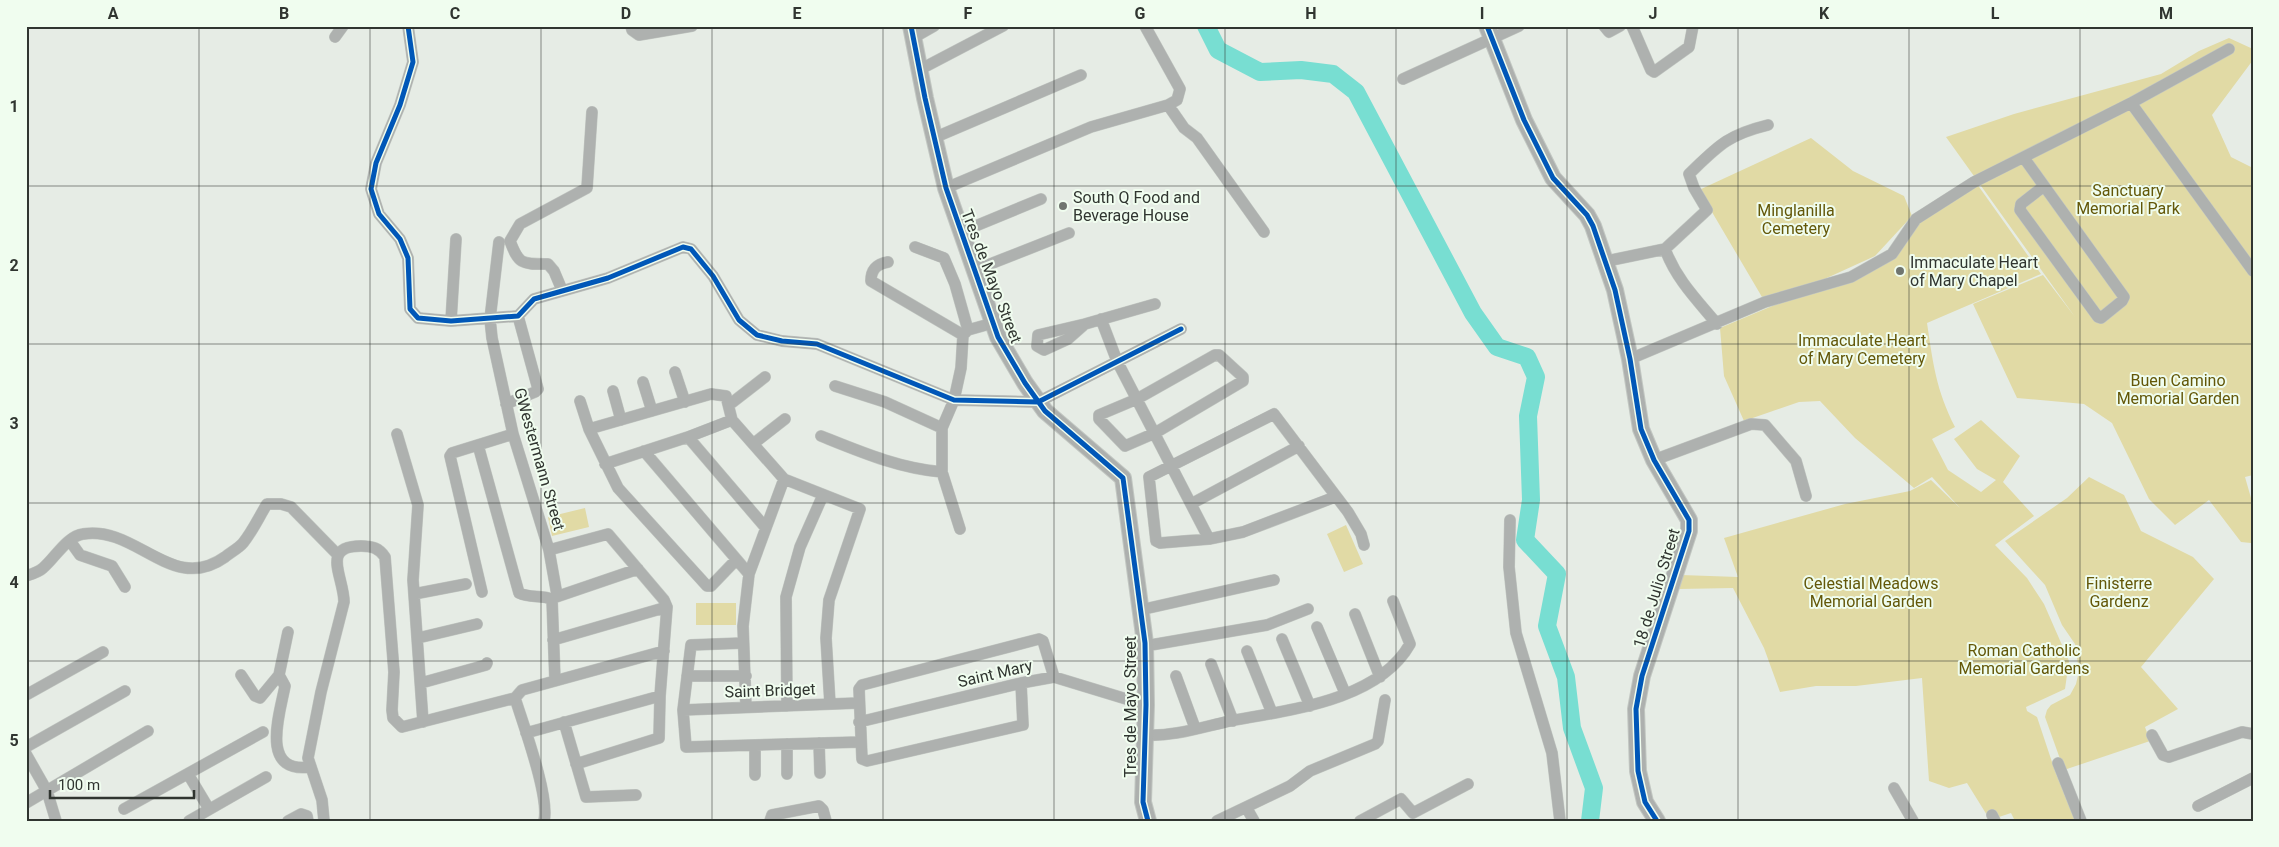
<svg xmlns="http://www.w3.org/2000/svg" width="2279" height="847" viewBox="0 0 2279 847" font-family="Roboto,sans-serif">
  <rect width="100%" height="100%" fill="#e6ece5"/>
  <!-- green -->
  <path fill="#e1daa5" d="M2229 38 2253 49V60L2212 115 2231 157 2253 168V475L2245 477 2253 505V539L2251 543 2241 542 2209 500 2175 525 2149 499 2112 423 2084 404 2017 398 1973 304 2043 275 2075 317 1946 137 2014 114 2161 74 2199 51Z
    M1811 138 1853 171 1904 196 1912 216 1875 256 1818 282 1762 297 1699 190Z
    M1977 184 2041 274 1927 323C1933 363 1936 390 1955 427L1932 439 1948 470 1981 492 1996 480 1977 469 1954 439 1981 420 2020 456 2003 482 2034 516 1995 545 2027 578 2044 604 2069 661 2065 689 2026 707 2027 711 2037 717 2055 771 2075 821H2015L2011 813 1990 820 1967 783 1949 788 1929 781 1922 678 1856 686H1816L1780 692 1764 648 1733 588 1678 589 1681 575 1738 577 1724 538 1845 504 1910 491 1931 480 1960 508 1932 477 1914 488 1855 438 1820 401 1799 402 1744 421 1724 376 1720 328 1791 298 1833 288 1895 255 1917 221Z
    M2089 477 2124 495 2141 531 2193 557 2214 579 2141 667 2178 709 2145 727 2150 741 2064 770 2045 717 2047 710 2051 705 2070 695 2076 684 2079 671 2075 644 2062 625 2045 585 2005 541 2067 498Z
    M585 508 589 527 552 536 548 517Z
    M1346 525 1363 564 1344 572 1327 534Z
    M696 603H736V625H696Z"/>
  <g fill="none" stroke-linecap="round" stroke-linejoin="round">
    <!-- river -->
    <path stroke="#78ded2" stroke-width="18" d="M1206 26 1218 50 1260 72 1301 70 1333 74 1356 92 1473 313 1497 347 1527 357 1536 377 1528 416 1531 500 1525 540 1557 574 1547 626 1566 677 1572 728 1594 788 1590 821"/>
    <!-- street casing -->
    <g stroke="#c2c7c2" stroke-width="12">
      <path id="street" d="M408 26 413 62 400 105 376 163 371 189 379 214 400 239 408 258 410 309 418 318 451 321 518 316 534 299 608 278 683 247 691 249 713 276 739 320 757 335 782 341 817 344 954 400 1038 402 1181 329
        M631 26 632 30 639 35 692 26
        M1604 26 1609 32 1620 26
        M1632 26 1651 70 1654 72 1689 47 1693 26
        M335 37 343 26
        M913 38 934 26
        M919 70 1003 26
        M1403 79 1519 26
        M2131 103 2253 271
        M1168 105 1184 128 1197 138 1264 232
        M936 137 1081 75
        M2024 158 2124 297 2122 301 2101 318 2098 317 2020 210 2021 204 2044 186
        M946 188 1091 127 1168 105 1177 100 1180 89 1145 26
        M961 232 1041 199
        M499 242 490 319 492 338 513 434 549 550 557 595
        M915 247 944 258 955 284 968 330
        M1665 249C1676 279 1697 300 1717 324
        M1607 261 1665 249 1707 210 1694 188 1689 174C1718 146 1727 135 1768 125
        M888 262C877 264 871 269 871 281L963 335
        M975 270 1069 233
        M562 290 554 271 548 264C522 264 519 265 510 241L520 224 587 188 592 112
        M1101 319 1117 361 1209 539
        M451 321 456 239
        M1085 324 1068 339 1044 350 1037 346 1038 335 1085 324 1155 304
        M1215 355H1219L1243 377V381L1155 433 1125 446 1099 419V415L1137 399Z
        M1630 359 1765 302 1851 277 1892 254 1916 219 1974 182 2131 103 2229 49
        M675 372 685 402
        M643 382 652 411
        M835 386 885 402 942 428
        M613 391 621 420
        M580 401 589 429 618 488 707 586H711L736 560
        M506 404 535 392 538 389 518 316
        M729 405 765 377
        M589 429 711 394 726 396 732 420 784 479 860 509 829 600 826 638 830 704
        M397 434 418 505 413 580 423 722
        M821 436C861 452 898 468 942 472
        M688 437 765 527
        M753 444 785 419
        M478 445 519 593C529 598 541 595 552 599
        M644 451 749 574
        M1654 460 1751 424 1765 425 1796 461 1806 496
        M605 464 688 437 732 420
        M1335 497 1243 532 1209 539 1160 543 1156 541 1149 477 1274 414 1348 512 1361 534 1364 545
        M1191 504 1299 446
        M1510 520 1509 567 1516 633 1552 753 1560 821
        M960 529 942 472V428L954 400 961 368 963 335 968 330 993 323
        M70 541 80 555 112 566 125 587
        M549 550 608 534 664 600 667 607 660 696 659 738 576 764
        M26 576C32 574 39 572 43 568 55 558 67 536 83 534 137 525 172 595 225 557 231 552 239 548 243 543 252 532 259 517 267 504H281L291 507 338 555
        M482 592 450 456 452 453 513 434
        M414 594 466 584
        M553 598 638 569
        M552 599 555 681
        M1140 610 1274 580
        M1355 614 1380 677
        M1317 627 1345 693
        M418 638 477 624
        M1282 639 1310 706
        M553 640 667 607
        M743 643 691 645 683 710 686 747 860 742
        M1145 646 1267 625 1308 609
        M1247 651 1272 713
        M1211 664 1233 721
        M241 675 255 696 260 698 279 675 285 686C280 713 259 774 310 767
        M279 675 288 632
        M687 676H746
        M1176 676 1195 728
        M421 683 486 665 487 663
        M1021 683 1023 725 867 761 862 759 859 689 862 685 1039 639 1043 641 1054 677
        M26 695 103 652
        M515 698C523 724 550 797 544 821
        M787 706 786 597 800 547 823 495
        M746 707 743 626 749 574 784 479
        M683 710 858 703
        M564 722 586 797 636 795
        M859 722 1021 683 1054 677 1146 705
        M526 733 660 696
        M1144 735C1173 737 1202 727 1230 721 1288 710 1378 701 1410 644L1393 601
        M2152 735 2163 755 2169 757 2242 732 2253 734
        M819 743 820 773
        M787 744V774
        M26 747 125 691
        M26 754 47 791 56 821
        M2058 763 2081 821
        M188 774 209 809
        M755 775V746
        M1894 788 1913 821
        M26 803 148 731
        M2198 806 2253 778
        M1246 807 1254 821
        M124 809 263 732
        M1992 815 1995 821
        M189 821 266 777
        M288 821 301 814 307 816 308 821
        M324 821 322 800 308 758 321 692 344 602C344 577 320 546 361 546 372 546 379 548 385 557L394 672 392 710 393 718 402 727 515 698 522 690 664 651
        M770 821 772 815 819 806 823 810 826 821
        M1217 821 1290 786 1310 771 1375 744 1378 741 1385 700
        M1360 821 1401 799 1413 813 1468 784"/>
    </g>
    <!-- secondary casing -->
    <g stroke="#c2c7c2" stroke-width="18">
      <path id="secondary" d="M911 26 925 98 946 188 998 337 1025 383 1045 411 1123 478 1145 643 1146 705 1143 802 1148 821
        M1487 26 1524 120 1553 178 1587 215 1593 226 1615 290 1630 359 1641 429 1654 460 1689 520V531L1642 676 1636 709 1638 771 1645 802 1657 821"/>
    </g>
    <!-- street -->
    <use href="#street" stroke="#aeb1af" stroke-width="11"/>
    <!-- secondary -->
    <use href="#secondary" stroke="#adb0ae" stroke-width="16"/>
    <!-- cycleway casing -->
    <g stroke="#f0fdef" stroke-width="8">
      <path id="cycleway" d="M408 26 413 62 400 105 376 163 371 189 379 214 400 239 408 258 410 309 418 318 451 321 518 316 534 299 608 278 683 247 691 249 713 276 739 320 757 335 782 341 817 344 954 400 1038 402 1181 329
        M911 26 925 98 946 188 998 337 1025 383 1045 411 1123 478 1145 643 1146 705 1143 802 1148 821
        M1487 26 1524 120 1553 178 1587 215 1593 226 1615 290 1630 359 1641 429 1654 460 1689 520V531L1642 676 1636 709 1638 771 1645 802 1657 821"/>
    </g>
    <!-- cycleway -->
    <use href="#cycleway" stroke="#0057b8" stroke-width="5"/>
  </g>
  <!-- grid -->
  <path fill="none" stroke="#303530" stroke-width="1" stroke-opacity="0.55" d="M199 26V821M370 26V821M541 26V821M712 26V821M883 26V821M1054 26V821M1225 26V821M1396 26V821M1567 26V821M1738 26V821M1909 26V821M2080 26V821M26 186H2253M26 344H2253M26 503H2253M26 661H2253"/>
  <!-- markers -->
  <g fill="#70756f" stroke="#f0fdef" stroke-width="2">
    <circle cx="1063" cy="206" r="5"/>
    <circle cx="1900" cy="271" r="5"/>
  </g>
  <g text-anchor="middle" stroke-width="4" stroke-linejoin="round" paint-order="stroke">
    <!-- park labels -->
    <g font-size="16" fill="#635708" stroke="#f0fdef">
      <text x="2128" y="196">Sanctuary<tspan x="2128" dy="18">Memorial Park</tspan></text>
      <text x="1796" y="216">Minglanilla<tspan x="1796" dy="18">Cemetery</tspan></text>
      <text x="1862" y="346">Immaculate Heart<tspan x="1862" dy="18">of Mary Cemetery</tspan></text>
      <text x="2178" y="386">Buen Camino<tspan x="2178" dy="18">Memorial Garden</tspan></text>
      <text x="1871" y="589">Celestial Meadows<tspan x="1871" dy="18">Memorial Garden</tspan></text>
      <text x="2119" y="589">Finisterre<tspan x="2119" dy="18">Gardenz</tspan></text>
      <text x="2024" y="656">Roman Catholic<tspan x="2024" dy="18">Memorial Gardens</tspan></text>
    </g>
    <!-- poi labels -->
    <g font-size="16" fill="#303530" stroke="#f0fdef" text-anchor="start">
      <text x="1073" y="203">South Q Food and<tspan x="1073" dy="18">Beverage House</tspan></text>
      <text x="1910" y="268">Immaculate Heart<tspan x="1910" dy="18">of Mary Chapel</tspan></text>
    </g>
    <!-- street labels -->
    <g font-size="16" fill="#303530" stroke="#f0fdef">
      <text transform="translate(992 276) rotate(69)" y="6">Tres de Mayo Street</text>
      <text transform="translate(540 459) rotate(74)" y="6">GWestermann Street</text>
      <text transform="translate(1656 588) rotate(-73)" y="6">18 de Julio Street</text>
      <text transform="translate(995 673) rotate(-13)" y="6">Saint Mary</text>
      <text transform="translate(770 690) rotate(-2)" y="6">Saint Bridget</text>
      <text transform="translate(1130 707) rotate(-90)" y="6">Tres de Mayo Street</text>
    </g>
  </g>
  <!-- border -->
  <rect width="2279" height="847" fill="none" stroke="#f0fdef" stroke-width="55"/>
  <!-- scale -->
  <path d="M50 790v8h144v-8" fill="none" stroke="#303530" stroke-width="2.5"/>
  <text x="58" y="790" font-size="15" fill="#303530" stroke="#f0fdef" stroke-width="4" paint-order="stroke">100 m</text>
  <rect x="28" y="28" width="2224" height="792" fill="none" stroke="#303530" stroke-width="2"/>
  <g font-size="16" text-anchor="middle" font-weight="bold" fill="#303530">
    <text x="113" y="19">A</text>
    <text x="284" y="19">B</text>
    <text x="455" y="19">C</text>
    <text x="626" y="19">D</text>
    <text x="797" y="19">E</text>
    <text x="968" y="19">F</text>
    <text x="1140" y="19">G</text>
    <text x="1311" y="19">H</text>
    <text x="1482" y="19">I</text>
    <text x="1653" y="19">J</text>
    <text x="1824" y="19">K</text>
    <text x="1995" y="19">L</text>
    <text x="2166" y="19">M</text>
    <text x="14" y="112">1</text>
    <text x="14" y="271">2</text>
    <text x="14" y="429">3</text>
    <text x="14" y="588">4</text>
    <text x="14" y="746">5</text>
  </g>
</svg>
